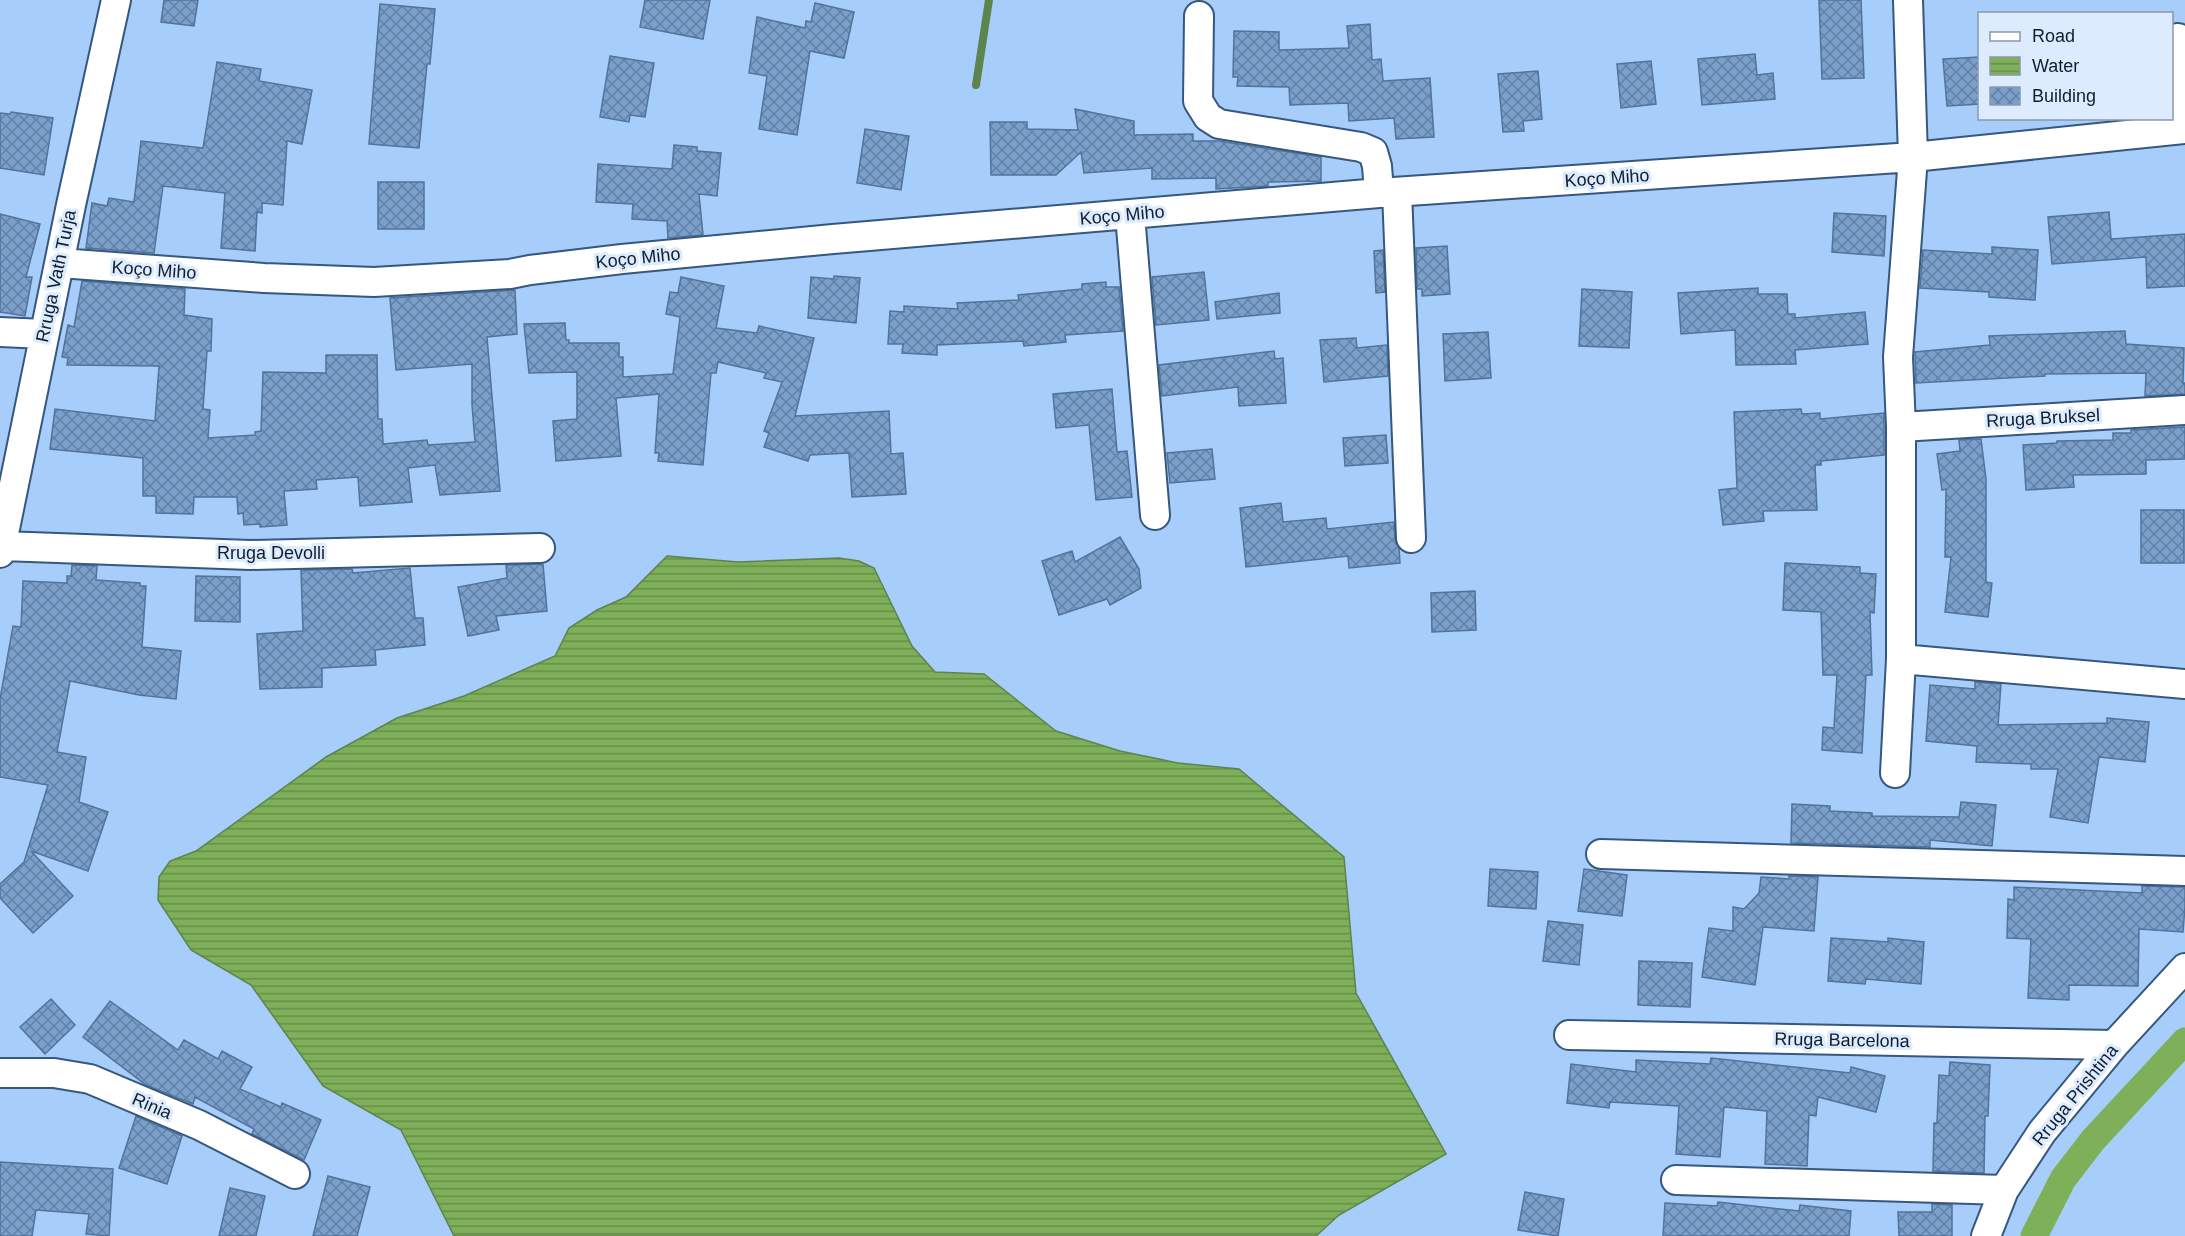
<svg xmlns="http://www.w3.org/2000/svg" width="2185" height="1236" viewBox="0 0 2185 1236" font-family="Arial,sans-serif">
  <defs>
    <pattern id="water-rules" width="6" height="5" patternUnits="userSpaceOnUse" patternTransform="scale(1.5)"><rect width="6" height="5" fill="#7eaf59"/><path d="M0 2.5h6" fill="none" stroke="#668e4a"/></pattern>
    <pattern id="building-cross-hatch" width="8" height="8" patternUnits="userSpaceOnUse" patternTransform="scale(1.5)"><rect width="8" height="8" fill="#7a9fca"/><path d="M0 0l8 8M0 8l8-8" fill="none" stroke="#6381a4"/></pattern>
  </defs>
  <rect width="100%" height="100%" fill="#a7cdfa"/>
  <!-- water -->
  <path fill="url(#water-rules)" stroke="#5d844c" stroke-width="1.5" d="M667 556 738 562 839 558 859 561 874 568 912 646 935 672 984 674 1056 731 1120 751 1178 763 1239 769 1344 857 1356 993 1446 1154 1339 1215 1316 1236H454L401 1130 323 1086 251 985 191 950 158 900 159 877 170 861 196 851 326 757 397 718 464 696 555 656 569 628 597 610 626 597Z"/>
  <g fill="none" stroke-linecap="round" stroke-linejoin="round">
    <!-- stream -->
    <path stroke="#5d844c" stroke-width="8" d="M976 85 989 0"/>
    <!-- canal -->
    <path stroke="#7eaf59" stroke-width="27" d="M2034 1236 2063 1179 2093 1140 2185 1041"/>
  </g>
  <!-- building -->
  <path fill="url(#building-cross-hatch)" stroke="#51739c" stroke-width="1.5" d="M164 0H198L194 26 161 22Z
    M645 0H710L703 39 640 27Z
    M1819 0H1861L1864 78 1822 79Z
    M815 3 854 12 844 58 810 51 797 135 759 129 767 76 749 73 757 17 805 28 806 21 811 22Z
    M380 4 435 9 430 64H427L419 148 369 144Z
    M1370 24 1372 60 1381 59 1383 81 1430 78 1434 137 1396 139 1394 118 1349 121 1348 103 1290 105 1289 87 1237 86 1238 77H1233L1234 31 1279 32V50L1349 48 1347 26Z
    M1755 54 1757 75 1773 73 1775 99 1702 105 1698 59Z
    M610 56 654 63 645 117 630 115 629 122 600 117Z
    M1980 57V104L1947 106 1943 59Z
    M1651 61 1656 104 1621 108 1617 64Z
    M217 62 261 69 259 81 312 90 302 144 287 141 283 205 262 203V213L257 212 255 251 221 248 225 193 163 186 154 253 86 248 92 203 107 206 109 198 134 202 141 141 203 148Z
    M1538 71 1542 119 1523 121 1524 131 1503 132 1498 74Z
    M1075 109 1134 121V135L1193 134V141H1219L1321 157V181L1268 182V186L1216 189V178L1152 179V168L1084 173 1081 152 1056 175H991L990 122H1027V129L1078 130Z
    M11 112 53 118 44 175 0 168V113L10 114Z
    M865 129 909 136 901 190 857 183Z
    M674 145 697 147V151L721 153 717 196 699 194 703 235 668 238 667 221 632 219 633 204 596 202 598 164 672 169Z
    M378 182H424V229H378Z
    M2109 212 2111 239 2185 234V286L2147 288 2146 257 2052 264 2048 217Z
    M1834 213 1886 216 1884 256 1832 252Z
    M0 214 40 224 26 277H32L25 316 0 312Z
    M1447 246 1450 294 1422 296V289H1417L1416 248Z
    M1992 247 2038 250 2035 300 1989 297V292L1920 288 1923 250 1992 254Z
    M1383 250 1385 292 1376 293 1374 251Z
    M1204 272 1209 320 1156 325 1152 277Z
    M834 276 860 278 856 323 808 318 811 277 834 279Z
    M681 277 724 286 716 328 757 333 759 326 814 338 795 416 889 411 891 454 903 453 906 494 852 497 849 453 810 455 808 461 764 447 769 433 764 431 782 382 764 378 766 373 718 362 716 373H711L703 465 658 461 659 453H655L659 394 616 398 621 456 556 461 553 421 577 419V372L529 373 524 324 565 323 566 340H569V343H619V357H623V377L673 374 680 317 666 314 670 292 678 293Z
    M82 281 185 289 184 315 212 319 211 351H207L203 409 210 410 208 438 255 435V432L261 431 263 372 326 373V355H377L378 419H382L383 444 427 440 428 445 475 442 472 405V364L396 370 390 298 515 290 517 334 487 337 500 491 440 495 435 465 408 468 412 502 360 506 358 477 316 480 317 489 284 491 287 525 260 527V524L244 525 243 513 238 514 237 497H194L193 514 156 513V496H143V458L50 449 55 409 155 421 159 366 67 365 68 358 62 357 68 325 74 327Z
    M1106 282V287H1119L1123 331 1065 335 1066 342 1024 346 1023 341 937 345V355L902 353 903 344H888L890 311 904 312V306L958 309 957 303 1019 300 1018 295 1082 289V284Z
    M1758 288V294H1787L1788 314H1795V318L1865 312 1868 344 1795 350 1796 364 1736 365 1735 330 1681 334 1678 293Z
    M1582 289 1632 292 1629 348 1579 346Z
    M1279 293 1280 313 1217 319 1215 302Z
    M2125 331 2126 344 2184 348 2183 383H2185V394L2145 396 2146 373 2045 374V376L1916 383 1915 352 1990 345 1989 336Z
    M1488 332 1491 378 1445 381 1443 334Z
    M1356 338 1357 348 1387 345 1388 376 1324 382 1320 340Z
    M1274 351 1275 359 1283 358 1286 403 1239 406 1238 387 1162 396 1159 365Z
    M1112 389 1117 452 1127 451 1132 497 1096 500 1089 425 1056 428 1053 394Z
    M1801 409 1802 414 1820 413V419L1884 413V455L1821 461V465H1815L1817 510 1763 511 1764 521 1723 525 1719 490 1737 488 1734 412Z
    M2185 427V459L2146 460V474L2073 475 2074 487 2026 490 2023 445 2057 443V441L2113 440V433H2131V430Z
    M1386 435 1388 463 1345 466 1343 438Z
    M1981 439 1986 479V582L1992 583 1988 617 1945 612 1951 557H1945L1946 489 1942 490 1937 454 1960 451 1959 440Z
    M1212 449 1215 479 1170 483 1167 453Z
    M1281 503 1283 522 1326 518 1327 529 1394 522 1395 539 1399 548 1400 563 1349 568 1348 556 1246 567 1240 508Z
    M2141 510H2184V563H2141Z
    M1120 537 1139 569 1141 588 1110 605 1107 599 1059 615 1042 561 1072 551 1075 562Z
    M1785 563 1860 567V573L1876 574 1874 613 1870 612 1872 675H1866L1862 753 1822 750 1823 727 1834 728 1837 675H1823L1821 612 1783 610Z
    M543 564 547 611 496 616 499 630 468 636 458 587 507 578 506 565Z
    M72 565 97 566 96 580 140 583V586H146L142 647 181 651 176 699 139 695 70 681 57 752 86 757 79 802 108 812 88 871 31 851 73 896 33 933 0 898V884L24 862 48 785 0 777V699L13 626 21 627 23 581 67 583V576H71Z
    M410 568 415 618H423L425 645 375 650 376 665 322 668V687L260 689 257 634 303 631 301 570 352 569 353 573Z
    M196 576 240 577V622L195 621Z
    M1475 591 1476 630 1432 632 1431 593Z
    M1975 682 2001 684 1998 725 2107 723V718L2149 722 2145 762 2099 757 2088 823 2050 817 2058 769H2031V764L1976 762 1977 746 1926 741 1930 685 1975 689Z
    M1961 802 1996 805 1992 846 1930 840V847L1791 843 1792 804 1830 806V811L1872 813V816L1959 817Z
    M1490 869 1538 872 1536 909 1488 906Z
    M1584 869 1627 875 1622 916 1578 911Z
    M1789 876 1818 877 1814 931 1763 927 1755 985 1702 977 1709 928 1733 931V907L1744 909 1759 893 1761 877 1789 879Z
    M2142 886 2185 887V906L2183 932 2139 929 2138 986 2069 985V1000L2028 998 2031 939 2007 938 2008 899 2014 900V887L2142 893Z
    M1548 921 1583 925 1579 965 1543 961Z
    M1831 938 1888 942V938L1924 942 1921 984 1866 979 1865 984 1828 981Z
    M1639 961 1692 963 1690 1007 1638 1005Z
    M51 999 75 1025 45 1054 20 1027Z
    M110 1001 178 1050 184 1040 218 1059 222 1051 252 1067 240 1089 281 1107 282 1103 321 1120 304 1160 252 1134 254 1129 195 1097 193 1104 146 1085 83 1037Z
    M1711 1058 1850 1073 1851 1067 1885 1076 1876 1112 1818 1097 1816 1116 1809 1115 1807 1166 1765 1164 1767 1111 1724 1107 1720 1157 1676 1154 1679 1106 1610 1102 1609 1108 1567 1103 1571 1064 1636 1072V1060L1710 1064Z
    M1950 1062 1990 1065 1988 1116H1985L1984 1173 1933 1171 1934 1123H1937L1939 1075 1949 1076Z
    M136 1116 182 1136 167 1184 119 1168Z
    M0 1162 113 1169 109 1236 86 1234 89 1214 36 1210 32 1236H0Z
    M328 1176 370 1187 357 1236H313Z
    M230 1188 265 1196 256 1236H219Z
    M1525 1192 1564 1199 1558 1236 1518 1230Z
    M1718 1202 1799 1211 1800 1205 1851 1211 1849 1236H1663L1665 1203 1717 1206Z
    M1932 1204 1952 1205V1236H1899L1898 1212H1932Z"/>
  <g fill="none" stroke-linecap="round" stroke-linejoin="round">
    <!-- minor casing -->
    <g stroke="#36577e" stroke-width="32">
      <path id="minor" d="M1199 16 1198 101 1208 117 1219 124 1361 147 1373 152 1377 166 1379 193
        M2178 38 2185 118
        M1397 192 1411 538
        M1130 215 1155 515
        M60 263 264 278 374 282 510 274 530 270 622 259 833 239 1379 193 1913 157 2185 129
        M0 332 44 334
        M1901 427 2185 410
        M2 546 250 555 540 548
        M0 553 71 205 116 0
        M1901 659 2185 684
        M1895 773 1901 659V427L1898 357 1913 157 1908 0
        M1601 854 2185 871
        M1569 1035 2114 1045
        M0 1073H54L90 1079 199 1125 295 1174
        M1676 1180 2004 1190
        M1986 1236 2004 1190 2042 1132 2114 1045 2185 968"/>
    </g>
    <!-- minor -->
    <use href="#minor" stroke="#fff" stroke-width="28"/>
  </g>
  <g text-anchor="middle" stroke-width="6" stroke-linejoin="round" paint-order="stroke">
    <!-- street labels -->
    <g font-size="18" fill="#101e2f" stroke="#dcebfe">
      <text transform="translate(1607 178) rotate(-4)" y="6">Koço Miho</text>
      <text transform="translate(1122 215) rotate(-5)" y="6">Koço Miho</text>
      <text transform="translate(638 258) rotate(-6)" y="6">Koço Miho</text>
      <text transform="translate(154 270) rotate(4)" y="6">Koço Miho</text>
      <text transform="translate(56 276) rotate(-78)" y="6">Rruga Vath Turja</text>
      <text transform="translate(2043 418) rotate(-3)" y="6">Rruga Bruksel</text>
      <text x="271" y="559">Rruga Devolli</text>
      <text transform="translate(1842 1040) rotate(1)" y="6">Rruga Barcelona</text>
      <text transform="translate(2075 1095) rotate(-51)" y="6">Rruga Prishtina</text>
      <text transform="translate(152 1106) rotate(23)" y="6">Rinia</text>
    </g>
  </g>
  <!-- legend -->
  <rect x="1978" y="12" width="195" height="108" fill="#dcebfe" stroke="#8a99ab" stroke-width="1.5"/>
  <rect x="1990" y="32" width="30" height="9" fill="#ffffff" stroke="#8a99ab" stroke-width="1.5"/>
  <text x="2032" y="42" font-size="18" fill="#101e2f">Road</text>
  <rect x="1990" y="57" width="30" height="18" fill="url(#water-rules)" stroke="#8a99ab" stroke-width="1.5"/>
  <text x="2032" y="72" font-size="18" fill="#101e2f">Water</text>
  <rect x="1990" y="87" width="30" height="18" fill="url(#building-cross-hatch)" stroke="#8a99ab" stroke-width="1.5"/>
  <text x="2032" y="102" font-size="18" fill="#101e2f">Building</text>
</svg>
